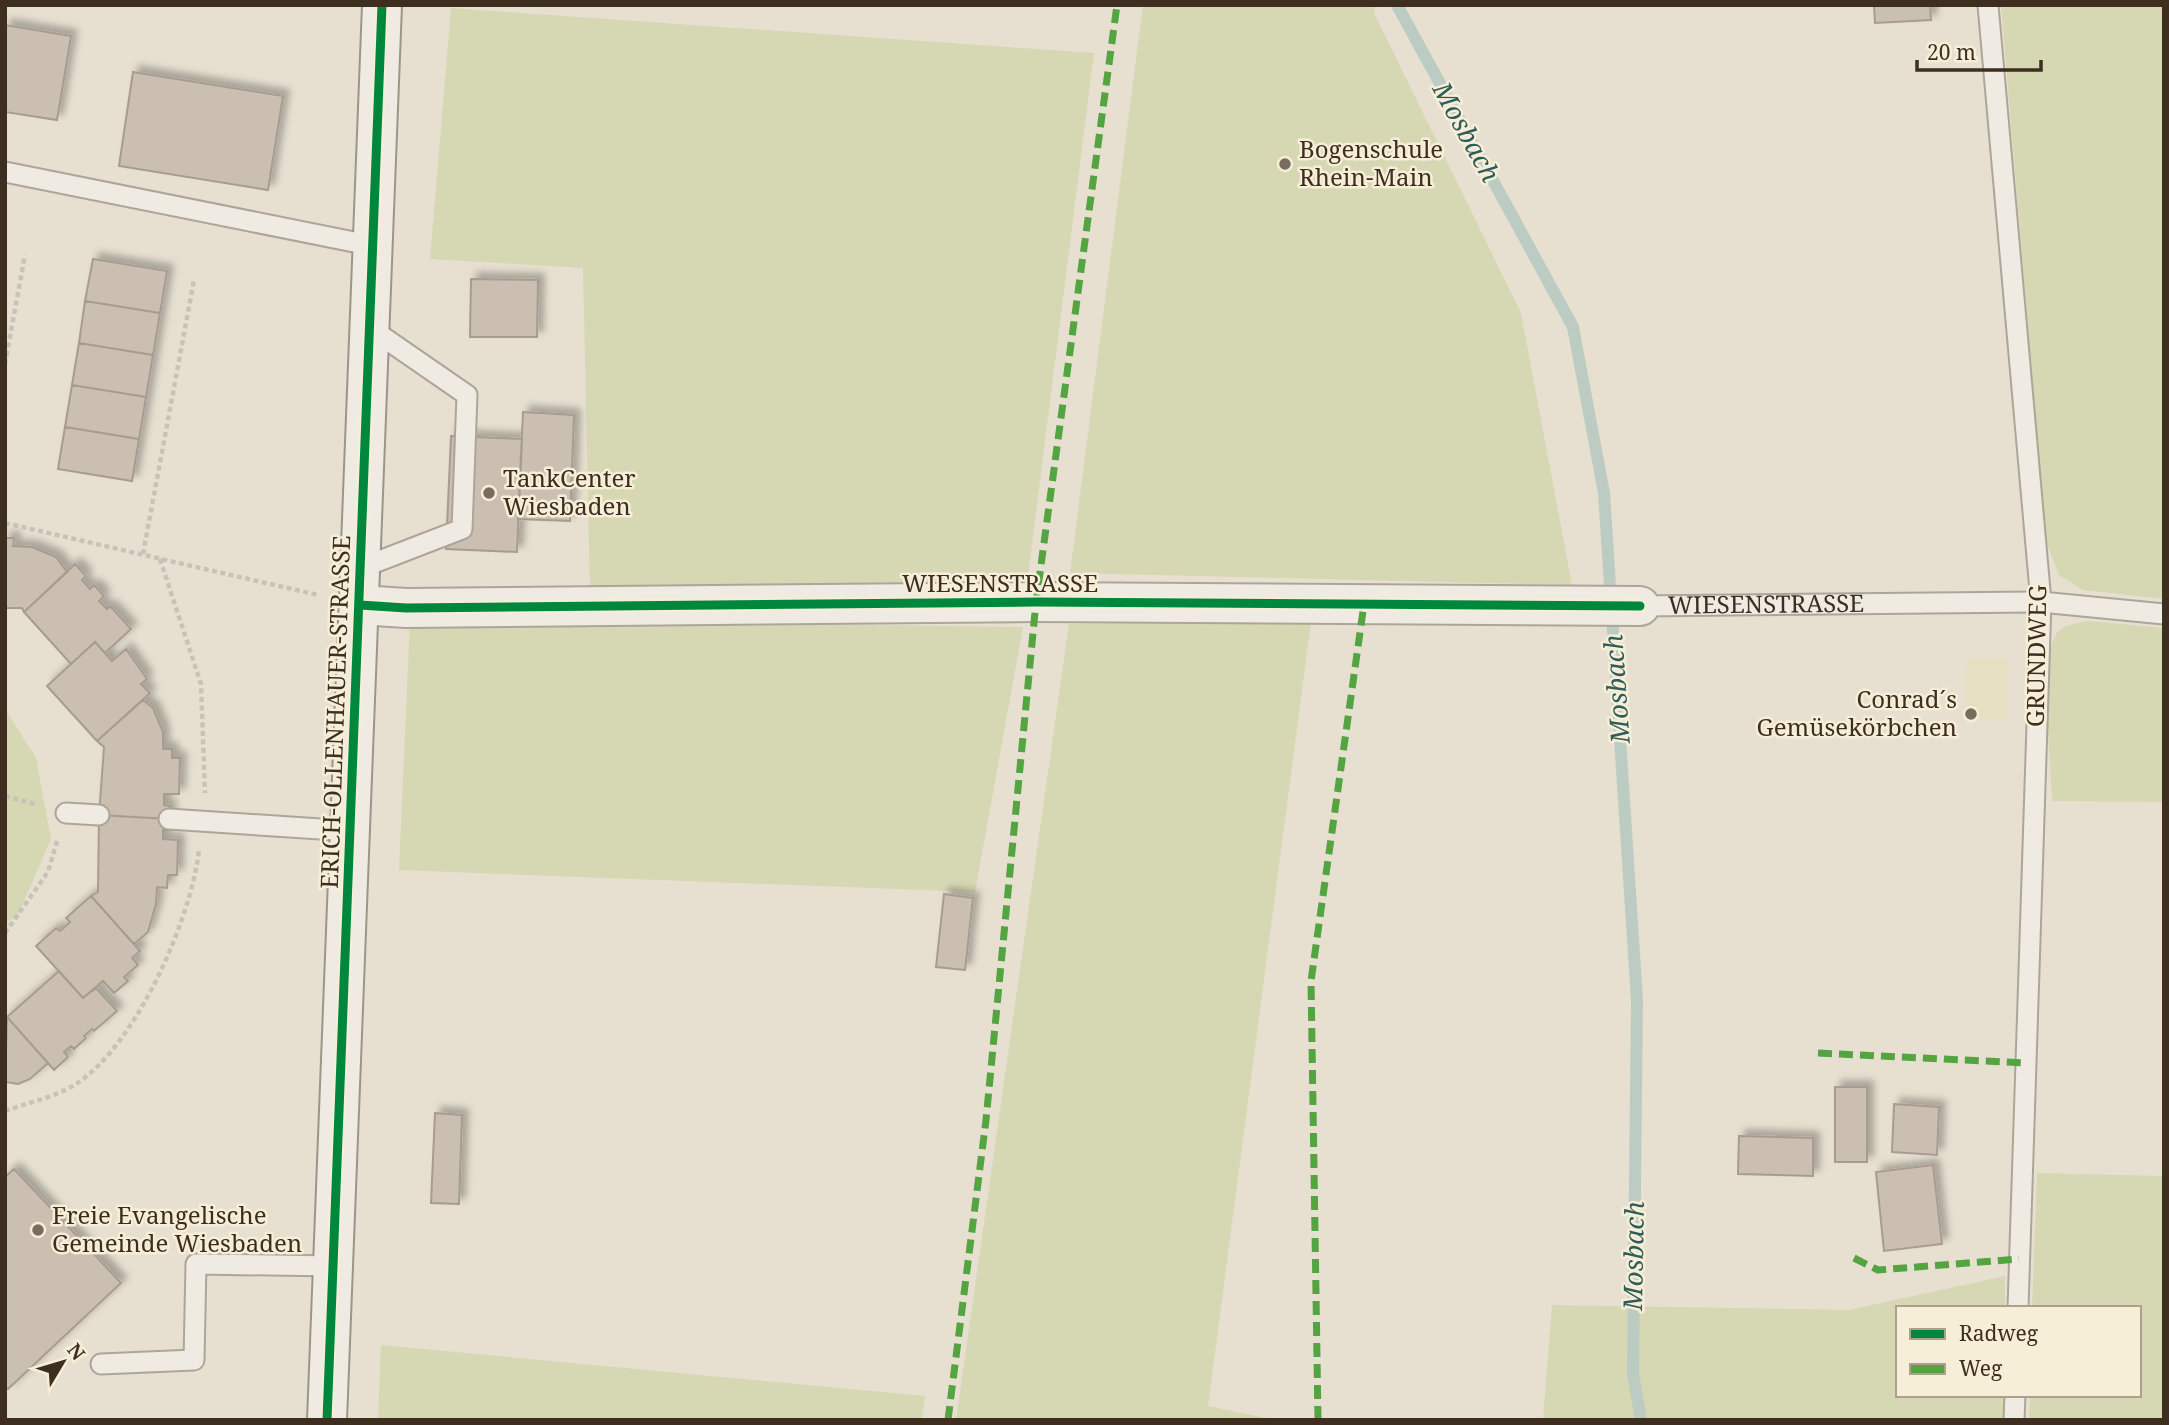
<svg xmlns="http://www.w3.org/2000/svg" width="2169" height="1425" viewBox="0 0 2169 1425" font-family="'Noto Serif',serif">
  <defs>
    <filter id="shadow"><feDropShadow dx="6" dy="-6" stdDeviation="3.5" flood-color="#0004"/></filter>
  </defs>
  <rect width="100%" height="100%" fill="#e7e0d1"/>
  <!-- farmland -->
  <path fill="#e6dfc2" d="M2009 658 2008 721 1965 719 1966 660Z"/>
  <!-- green -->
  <path fill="#d6d7b3" d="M1143 5H1374L1375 15 1521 313 1572 585 1070 573Z
    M2001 5H2164V599L2083 590 2059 575 2046 542Z
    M451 8 1094 53 1026 592 590 595 583 268 430 259Z
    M410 619 1023 627 975 892 399 870Z
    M2088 621 2164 628V802L2052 801C2051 766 2040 664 2055 636 2061 625 2076 623 2088 621Z
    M1311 622 1208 1406 1276 1420H956L1069 624Z
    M5 709 36 758 51 839 18 915 5 924Z
    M2037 1173 2164 1176V1420H2029L2030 1395H2139V1308H2032Z
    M2005 1276V1308H1898V1395H2004V1420H1543L1552 1305 1849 1310Z
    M381 1345 925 1396 922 1420H378Z"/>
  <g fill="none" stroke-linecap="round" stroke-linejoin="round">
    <!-- stream -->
    <path stroke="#bcccc2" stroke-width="12" d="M1397 5 1573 327 1604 493 1637 1000 1633 1373 1641 1420"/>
  </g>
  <!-- building -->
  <path fill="#cbbfb2" stroke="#a89c90" stroke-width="2" filter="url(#shadow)" d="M1874 5H1930L1931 20 1875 23Z
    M5 25 71 36 57 120 5 112Z
    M133 72 283 96 268 190 119 166Z
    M93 259 167 271 160 313 85 301Z
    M471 279 538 280 537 337H470Z
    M85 301 160 313 153 355 79 343Z
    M79 343 153 355 146 397 72 385Z
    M72 385 146 397 139 439 65 427Z
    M523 412 574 415 570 521 518 519Z
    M65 427 139 439 132 481 58 469Z
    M451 436 522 439 517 552 446 549Z
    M5 538H14L13 546 32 547 56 557 67 572 24 612 22 608H5Z
    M75 564 86 576 82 580 90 589 94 585 104 596 99 601 107 609 110 606 131 629 105 653 95 642 71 664 24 612Z
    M95 642 112 661 126 649 147 679 141 684 150 693 97 741 47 686Z
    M143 700 153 708 163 732V749H172V758H180L179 794H164V805L170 806 169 819 99 815 104 747 97 741Z
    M99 815 169 819V830H163V839L178 840 177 875H168L167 888 157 887 156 904 148 932 134 944 91 896 98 892Z
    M944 894 973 898 965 970 936 967Z
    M91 896 140 951 132 958 138 965 124 977 128 981 114 993 103 981 83 998 36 946 56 928 60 931 70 922 66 918Z
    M59 971 83 998 96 988 117 1011 94 1031 92 1029 84 1036 86 1038 74 1049 71 1046 64 1052 68 1057 54 1070 7 1017Z
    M7 1017 48 1063 30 1079 18 1084 5 1082Z
    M1835 1087H1867V1162H1835Z
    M1894 1104 1939 1107 1937 1155 1892 1152Z
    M435 1113 462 1115 459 1204 431 1203Z
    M1739 1136 1813 1138V1176L1738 1174Z
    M1933 1165 1942 1244 1884 1251 1876 1172Z
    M14 1169 121 1283 8 1389 5 1387V1177Z"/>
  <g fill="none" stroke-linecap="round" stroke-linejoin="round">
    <!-- lane casing -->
    <g stroke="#ada599" stroke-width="23">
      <g id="lane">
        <path d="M1988 5 2041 602 2018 1308"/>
        <path d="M5 172 374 246"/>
        <path d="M361 568 462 529 467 395 370 328"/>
        <path id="s1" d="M1640 606 2041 602 2164 614"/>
        <path d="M66 813 99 815"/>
        <path d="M169 819 351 831"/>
        <path d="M101 1364 194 1360 196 1264 333 1266"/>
        <path d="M2014 1420 2015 1395"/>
      </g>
    </g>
    <!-- street casing -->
    <g stroke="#ada599" stroke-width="42">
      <path id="street" d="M360 605 406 608 1036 602 1640 606"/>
    </g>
    <!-- secondary casing -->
    <g stroke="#9c958a" stroke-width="42">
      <path id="secondary" d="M327 1420 382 5"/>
    </g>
    <!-- path -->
    <path stroke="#c8c2b9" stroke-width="4.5" stroke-dasharray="5 3.5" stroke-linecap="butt" d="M5 364 25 255
      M5 523 318 595
      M143 554 194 280
      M160 559 201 684 205 793
      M5 796 38 805
      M5 933 48 872 57 841
      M5 1111C27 1103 56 1097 76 1084 136 1045 191 920 199 850"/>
    <!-- lane -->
    <use href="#lane" stroke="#efebe3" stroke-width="19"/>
    <!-- street -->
    <use href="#street" stroke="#efebe3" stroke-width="38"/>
    <!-- secondary -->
    <use href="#secondary" stroke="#efebe3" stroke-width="38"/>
    <!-- quiet -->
    <path stroke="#54a441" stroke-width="7" stroke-dasharray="14 7" stroke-linecap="butt" d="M1818 1053 2026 1063
      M1854 1258 1878 1270 2019 1259
      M948 1420 986 1120 1036 602 1117 5
      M1318 1420 1311 981 1364 604"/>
    <!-- cycleway casing -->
    <g stroke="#f7eed8" stroke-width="13">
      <path id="cycleway" d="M360 605 406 608 1036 602 1640 606
        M327 1420 382 5"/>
    </g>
    <!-- cycleway -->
    <use href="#cycleway" stroke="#00873e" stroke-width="9"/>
  </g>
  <!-- markers -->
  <g fill="#786c5e" stroke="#f7eed8" stroke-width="2.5">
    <circle cx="1285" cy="164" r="7"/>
    <circle cx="489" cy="493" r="7"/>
    <circle cx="1971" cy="714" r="7"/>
    <circle cx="38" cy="1230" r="7"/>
  </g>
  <g text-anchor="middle" stroke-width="5" stroke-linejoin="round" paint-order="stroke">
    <!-- poi labels -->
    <g font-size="24" fill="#3d2e20" stroke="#f7eed8" text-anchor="start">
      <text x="1299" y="158">Bogenschule<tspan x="1299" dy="28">Rhein-Main</tspan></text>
      <text x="503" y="487">TankCenter<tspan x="503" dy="28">Wiesbaden</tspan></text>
      <text x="1957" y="708" text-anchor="end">Conrad´s<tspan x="1957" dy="28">Gemüsekörbchen</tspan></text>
      <text x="52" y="1224">Freie Evangelische<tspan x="52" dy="28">Gemeinde Wiesbaden</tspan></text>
    </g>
    <!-- street labels -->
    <g font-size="24" fill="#3d2e20" stroke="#f7eed8">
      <text x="1000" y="592">WIESENSTRASSE</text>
      <text dy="8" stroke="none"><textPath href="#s1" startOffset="126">WIESENSTRASSE</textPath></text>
      <text transform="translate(2037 656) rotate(-89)" y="8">GRUNDWEG</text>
      <text transform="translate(336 712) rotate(-88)" y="8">ERICH-OLLENHAUER-STRASSE</text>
    </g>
    <!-- water labels -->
    <g font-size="26" font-style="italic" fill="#2f5d5a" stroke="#f7eed8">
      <text transform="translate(1466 132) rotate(61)" y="9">Mosbach</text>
      <text transform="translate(1617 689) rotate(-94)" y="9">Mosbach</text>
      <text transform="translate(1634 1256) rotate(-89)" y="9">Mosbach</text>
    </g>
  </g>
  <!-- border -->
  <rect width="2169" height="1425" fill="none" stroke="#3d2e20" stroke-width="14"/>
  <!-- legend -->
  <rect x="1896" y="1306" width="245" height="91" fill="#f7eed8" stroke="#ada18e" stroke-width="2"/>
  <rect x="1910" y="1329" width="35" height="10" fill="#00873e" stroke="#ada18e" stroke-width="2"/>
  <text x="1959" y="1341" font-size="21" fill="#3d2e20">Radweg</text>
  <rect x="1910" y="1364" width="35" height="10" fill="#54a441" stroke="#ada18e" stroke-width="2"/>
  <text x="1959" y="1376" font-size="21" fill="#3d2e20">Weg</text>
  <!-- north arrow -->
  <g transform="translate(63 1362) rotate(52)" stroke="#f7eed8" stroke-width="5" paint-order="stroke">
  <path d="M0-5L12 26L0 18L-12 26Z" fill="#3d2e20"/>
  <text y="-10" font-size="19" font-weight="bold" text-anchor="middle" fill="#3d2e20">N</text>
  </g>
  <!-- scale -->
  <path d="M1917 60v10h124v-10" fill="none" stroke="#3d2e20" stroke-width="3.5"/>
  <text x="1927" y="60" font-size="21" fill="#3d2e20" stroke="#f7eed8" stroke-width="5" paint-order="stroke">20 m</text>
</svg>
